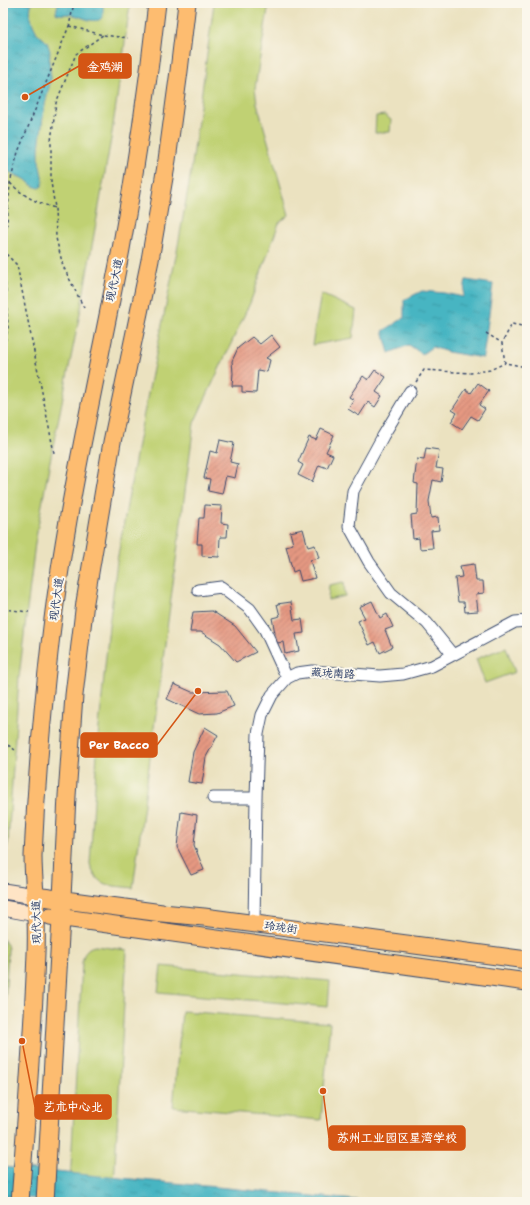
<svg xmlns="http://www.w3.org/2000/svg" width="530" height="1205" viewBox="0 0 530 1205" font-family="'Shantell Sans','LXGW WenKai TC',sans-serif">
  <defs>
    <pattern id="water-ripples" width="26" height="14" patternUnits="userSpaceOnUse"><rect width="26" height="14" fill="#47b5c2"/><path d="M2 4q2-2 4 0t4 0M15 11q2-2 4 0t4 0" fill="none" stroke="#3a94a1"/></pattern>
    <pattern id="building-hatch" width="6" height="6" patternUnits="userSpaceOnUse"><rect width="6" height="6" fill="#e59881"/><path d="M-1 1l2-2M0 6l6-6M5 7l2-2" fill="none" stroke="#b97c6d"/></pattern>
  </defs>
  <rect width="100%" height="100%" fill="#fbf7ec"/>
  <filter id="ink" filterUnits="userSpaceOnUse"><feTurbulence type="fractalNoise" baseFrequency=".025" numOctaves="2"/><feDisplacementMap in="SourceGraphic" scale="8" xChannelSelector="R" yChannelSelector="G"/><feConvolveMatrix kernelMatrix="1 2 1 2 8 2 1 2 1" color-interpolation-filters="sRGB"/></filter>
  <filter id="wash" filterUnits="userSpaceOnUse"><feTurbulence type="fractalNoise" baseFrequency=".012" numOctaves="4" result="noise"/><feDisplacementMap in="SourceGraphic" scale="16" xChannelSelector="R" yChannelSelector="G"/><feGaussianBlur stdDeviation="0.9" result="paint"/><feColorMatrix in="noise" values="0 0 0 0 0 0 0 0 0 0 0 0 0 0 0 0 0 1.4 0 .05"/><feComposite in="paint" operator="in"/></filter>
  <g filter="url(#wash)">
    <rect width="100%" height="100%" fill="#ebe2c0"/>
    <!-- green -->
    <path fill="#c0d173" stroke="#6e8068" d="M31 3H58L56 13 58 14C63 15 69 13 74 15 84 17 91 24 102 18L103 3H130L124 50 111 139 80 313 49 466 35 543 19 677 8 843 7 847 3 853V150L7 153 14 175 25 179 31 185 41 187 43 182 39 161V148L44 109 51 78 49 62 50 56 47 42 37 33 33 25 30 15Z
      M214 3H269L255 88 257 103 289 215 279 223 250 303 194 423 133 888C112 885 97 889 90 864L98 737 109 626 117 561 140 433 177 251 191 172Z
      M385 115 391 120 390 132 375 133 376 116Z
      M321 294 356 310 353 338 312 345Z
      M344 582 345 596 328 600 329 585Z
      M506 647 515 672 485 683 476 659Z
      M3 939 7 945 8 949 3 1042Z
      M95 946 127 950 113 1202H69L82 963C84 954 85 948 95 946Z
      M161 966 330 981 328 1007 158 992Z
      M182 1011 330 1023 321 1120 173 1107Z"/>
    <!-- water -->
    <path fill="url(#water-ripples)" stroke="#317290" d="M3 3H31L30 15 33 25 37 33 47 42 50 51 49 62 51 78 44 109 39 148V161L43 182 42 186 39 188 33 186 25 179 9 172 7 168V153L3 150Z
      M58 3H103V17L99 20C89 22 83 17 74 15 68 13 63 15 58 14L56 13Z
      M466 280 493 284 483 358 448 352 432 347 422 354 409 345 389 353 383 331 404 318V300L422 291 444 293 463 297Z
      M3 1167 376 1202H74L3 1196Z"/>
    <g id="blocks">
      <!-- building -->
      <path fill="url(#building-hatch)" d="M271 335 280 347 266 358 270 360 267 372 258 370 256 393 242 392V386H232L233 373 232 361 238 348 252 337 260 344Z
        M375 370 386 377 376 392 382 396 375 407 368 402 359 416 348 409 354 400 349 397 363 376 368 380Z
        M478 383 489 391 479 405 485 409 478 420 471 416 462 429 451 422 457 413 452 410 466 389 471 393Z
        M321 429 334 435 326 452 333 455 327 468 319 465 312 482 298 475 303 465 298 462 309 437 316 440Z
        M220 440 234 443 230 462 238 464 235 478 226 476 222 494 208 491 210 479 204 478 210 451 217 453Z
        M426 448 439 450 436 468 443 469 441 482 433 480 429 501 431 518 438 517 439 530 431 531 433 548 420 549 419 538 413 539 411 515 417 514 418 484 414 483 417 459 424 460Z
        M205 505 222 506 221 523 228 524 227 537H220L219 557 202 556V544H197L199 518H204Z
        M303 529 308 547 315 545 319 558 310 560 315 578 301 581 298 570 293 572 286 546 293 544 290 532Z
        M474 564 476 581H483L484 593 476 594 478 611 465 612 464 602H458L455 578 462 577 460 566Z
        M372 601 380 618 387 614 393 627 385 630 392 647 380 653 375 642 369 645 358 621 365 618 359 607Z
        M291 602 294 620 302 619 304 633 296 634 299 651 285 654 283 642 277 643 272 618 280 616 277 604Z
        M212 611 235 626 256 652 236 662 220 644 201 632H190L193 612Z
        M174 684 192 692 227 691 234 706 217 713 199 714 167 699Z
        M205 727 218 735 206 757 202 784 188 782 193 752Z
        M181 812 197 815 194 845 204 870 191 875 177 847Z"/>
    </g>
  </g>
  <g filter="url(#ink)">
    <use href="#blocks" fill-opacity="0" stroke="#3a4a6d" stroke-width="1"/>
    <g fill="none" stroke-linecap="round" stroke-linejoin="round">
      <!-- minor casing -->
      <g stroke="#3a4a6d" stroke-width="13">
        <path id="minor" d="M410 391 383 436 353 491 349 526 369 562 391 593 427 623 453 655
          M198 590 221 587 250 609 265 630 287 678
          M213 798H256
          M254 923 256 798 258 734 262 715 272 695 287 678 297 673 312 671 380 676 403 674 432 666 515 622 527 621"/>
      </g>
      <!-- secondary casing -->
      <g stroke="#3a4a6d" stroke-width="17">
        <path id="secondary" d="M3 891 35 896
          M3 908 36 914"/>
      </g>
      <!-- primary casing -->
      <g stroke="#3a4a6d" stroke-width="19">
        <path id="primary" d="M35 896 162 913 204 917 527 960
          M50 916 527 982
          M20 1202C26 1119 33 1036 36 953 37 933 36 913 35 893 34 881 33 868 33 856 36 786 42 714 50 644 65 511 96 381 121 249 136 168 148 86 157 3
          M45 1202 61 918 67 796 74 695 85 602 112 442 150 260 167 160 179 71 187 3"/>
      </g>
      <!-- path -->
      <path stroke="#3a4a6d" stroke-width="1.5" stroke-dasharray="3 3" stroke-linecap="butt" d="M69 26 103 35 128 38
        M10 183C25 197 35 202 55 208
        M6 254 17 265 54 453
        M84 308 63 266 56 238 55 208 51 182V141L56 103 76 54 103 35
        M527 327 512 324 502 343 505 363 527 367
        M486 333 502 343
        M3 352 8 328 5 276 6 235 10 183 18 152 69 26 74 3
        M416 382 424 370 471 373 490 370 505 363
        M3 609 29 612
        M3 734 8 745 15 750
        M3 846 7 854"/>
      <!-- minor -->
      <use href="#minor" stroke="#fff" stroke-width="11"/>
      <!-- secondary -->
      <use href="#secondary" stroke="#fee4c5" stroke-width="15"/>
      <!-- primary -->
      <use href="#primary" stroke="#fdbc6f" stroke-width="17"/>
    </g>
  </g>
  <g text-anchor="middle" stroke-width="4" stroke-linejoin="round" paint-order="stroke">
    <!-- street labels -->
    <g font-size="11" fill="#1b2f5e" stroke="#fbf7ec">
      <text transform="translate(114 280) rotate(-78)" y="4">现代大道</text>
      <text transform="translate(56 599) rotate(-82)" y="4">现代大道</text>
      <text transform="translate(333 673) rotate(3)" y="4">藏珑南路</text>
      <text transform="translate(36 922) rotate(-91)" y="4">现代大道</text>
      <text transform="translate(281 927) rotate(8)" y="4">玲珑街</text>
    </g>
  </g>
  <!-- callouts -->
  <path fill="none" stroke="#d45514" stroke-width="1.5" d="M25 97L79 66M198 691L157 745M22 1041L35 1107M323 1091L329 1138"/>
  <g fill="#d45514" stroke="#fbf7ec" stroke-width="1.5">
    <circle cx="25" cy="97" r="4"/>
    <circle cx="198" cy="691" r="4"/>
    <circle cx="22" cy="1041" r="4"/>
    <circle cx="323" cy="1091" r="4"/>
  </g>
  <g fill="#d45514" stroke="#d45514" stroke-width="1.5">
    <rect x="79" y="54" width="52" height="24" rx="4"/>
    <rect x="81" y="733" width="76" height="24" rx="4"/>
    <rect x="35" y="1095" width="76" height="24" rx="4"/>
    <rect x="329" y="1126" width="136" height="24" rx="4"/>
  </g>
  <g font-size="12" text-anchor="middle" font-weight="bold" fill="#fff">
    <text x="105" y="71">金鸡湖</text>
    <text x="119" y="749">Per Bacco</text>
    <text x="73" y="1111">艺术中心北</text>
    <text x="397" y="1142">苏州工业园区星湾学校</text>
  </g>
  <!-- margin -->
  <rect width="530" height="1205" fill="none" stroke="#fbf7ec" stroke-width="16"/>
</svg>
